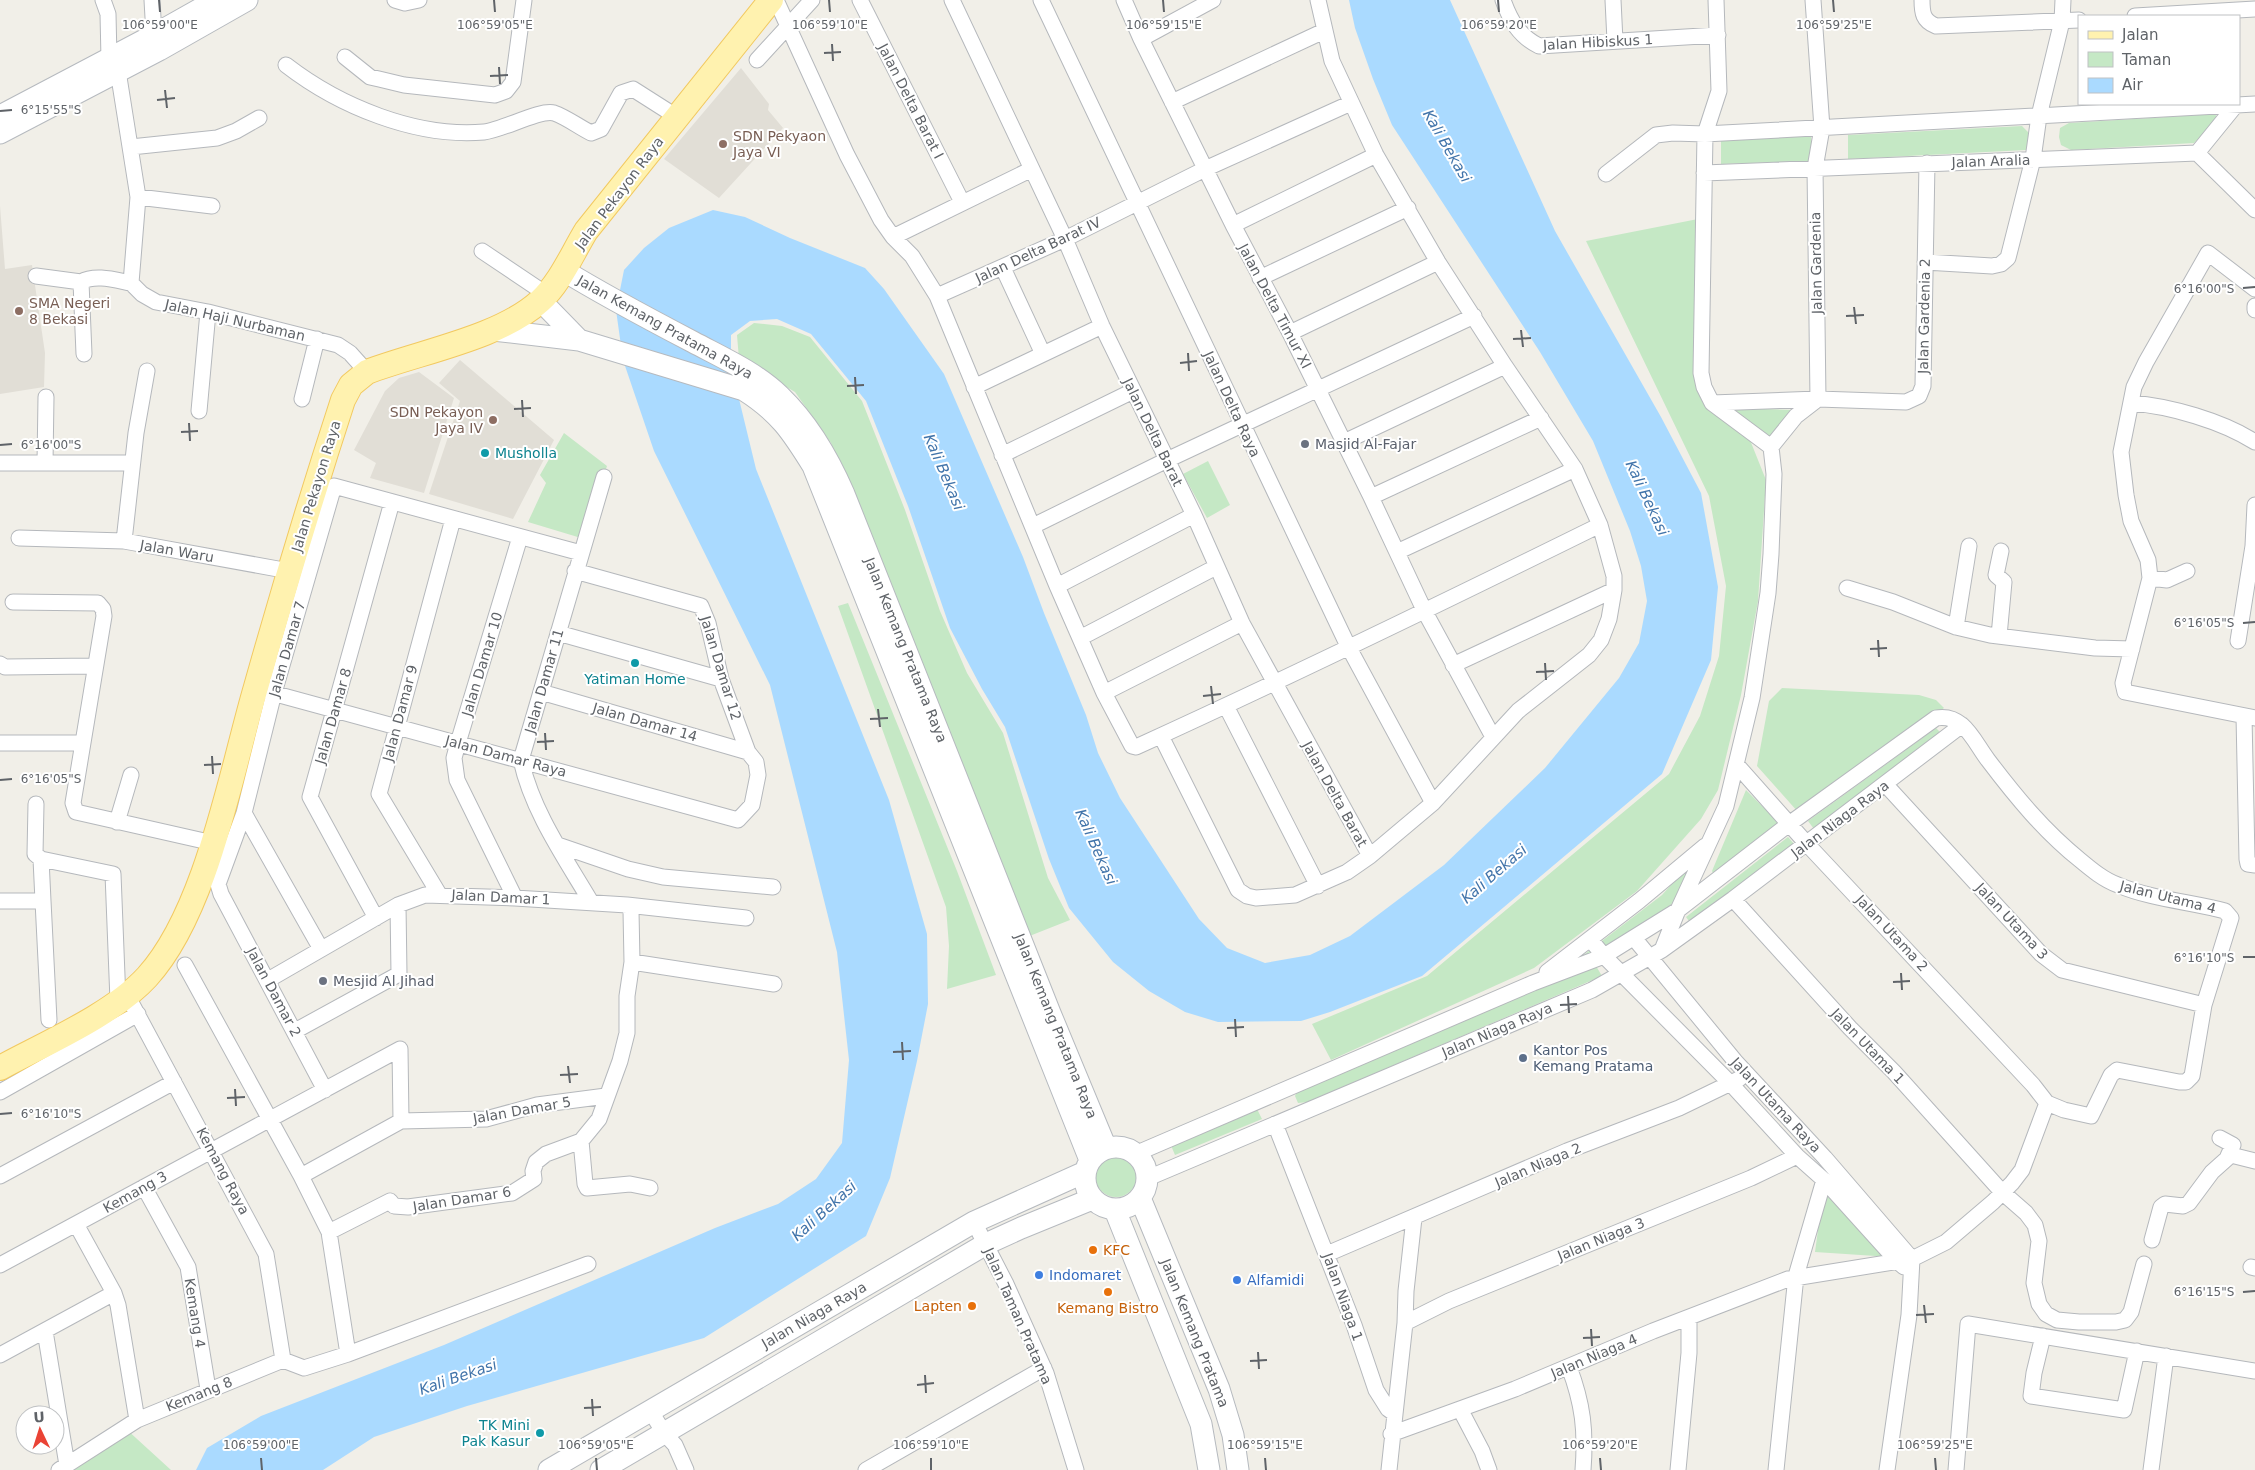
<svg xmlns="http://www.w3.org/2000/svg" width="2255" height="1470" viewBox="0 0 2255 1470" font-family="'DejaVu Sans',sans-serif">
  <rect width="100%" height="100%" fill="#f1efe8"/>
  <!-- education -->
  <path fill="#e1ded6" d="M741 68 769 104 768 110 783 128 719 198 664 159Z
    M0 206 5 269 32 265 45 353 44 387 0 394Z
    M460 360 554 440 513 519 429 494 460 401 439 383Z
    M419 372 454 398 424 493 370 478 376 463 354 450 385 391 399 378Z"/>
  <!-- green -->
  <path fill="#c5e8c5" d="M2215 114 2218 119 2194 143 2071 150 2061 145 2059 137 2060 128 2069 123Z
    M2022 126 2028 132V143L2026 150 1848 159V135Z
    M1811 136 1812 161 1721 164V140Z
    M1698 219 1699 378 1750 440 1766 480 1758 601 1741 695 1718 790 1701 819 1637 891 1534 968 1331 1060 1312 1024 1427 976 1669 774 1700 716 1719 656 1726 586 1709 496 1586 241Z
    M754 323 782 326 810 337 862 401 905 510 940 611 967 673 1003 733 1048 878 1070 920 1027 937 910 632 831 443 795 392 739 359 737 335Z
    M1732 408 1794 410 1793 415 1766 440 1732 413Z
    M564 433 607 466 581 538 528 522 546 483 540 475Z
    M1208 461 1230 505 1207 518 1183 474Z
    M848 603 957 871 996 975 947 989 949 946 946 907 838 606Z
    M1782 688 1919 695 1936 700 1944 708 1798 812 1757 766 1769 701Z
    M1936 728 1941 733 1814 829 1808 821Z
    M1746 790 1779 823 1714 875 1712 871Z
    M1788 837 1795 845 1692 925 1686 917Z
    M1694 859 1683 894 1626 943 1577 960 1662 895Z
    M1591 966H1596L1602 976 1308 1102 1298 1103 1295 1096 1299 1087Z
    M1256 1107 1262 1119 1175 1155 1170 1143Z
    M1095 1176a21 21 0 1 1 42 0a21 21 0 1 1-42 0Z
    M1824 1186 1891 1257 1815 1252Z
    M125 1428 171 1470H65Z"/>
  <!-- water -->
  <path fill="#aadaff" d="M1349 0H1450L1555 231 1661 417 1701 493 1718 587 1711 660 1662 774 1422 976 1330 1012 1301 1021 1218 1022 1185 1012 1149 991 1113 962 1069 908 1049 859 1005 727 982 689 950 628 908 506 866 401 811 334 777 319 750 321 731 335V366L756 469 889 800 927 934 928 1004 917 1061 890 1178 866 1236 704 1338 467 1406 374 1437 323 1470H196L207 1448 261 1416 444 1345 715 1228 778 1204 816 1179 842 1143 849 1060 837 952 770 685 654 451 623 360 616 310 624 270 644 248 669 228 713 210 745 217 790 238 865 268 884 289 944 374 1023 557 1044 613 1086 715 1098 753 1120 798 1199 919 1227 948 1265 963 1310 955 1350 936 1444 865 1545 768 1619 678 1639 643 1647 601 1641 566 1630 531 1593 441 1540 352 1392 125 1373 79 1355 28Z"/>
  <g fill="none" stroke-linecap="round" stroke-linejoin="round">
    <!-- street casing -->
    <g stroke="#b5b8bc" stroke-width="17">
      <path id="street" d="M103 0 108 14 109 59
        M152 0 154 35 157 43
        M395 0 405 3 419 0
        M776 0 847 155 881 220 893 237 912 256 937 296 1057 586 1104 693 1132 746 1136 747C1292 676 1446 601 1600 525
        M860 0 962 202
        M952 0 1065 239 1102 326 1194 515 1242 623 1370 856
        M1041 0 1348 646 1433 803
        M1124 0 1141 39 1233 225 1290 333 1371 497 1425 612 1493 737
        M1503 0C1510 20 1519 36 1539 46L1718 35
        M1613 0 1615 41
        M1716 0 1719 91 1705 134 1701 373 1704 387 1712 403 1818 399 1906 402 1919 396 1923 386 1927 163
        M1813 0 1822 128 1815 168 1818 399
        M1922 0C1922 13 1923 21 1936 26L2079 20
        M2135 16 2255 9
        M1141 39 1213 0
        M345 57 370 77 379 79 404 85 495 95 506 91 513 82 524 0
        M757 60 812 0
        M286 65C339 106 416 138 484 132 503 130 540 109 554 113 566 117 579 127 591 133L601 129 621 93 633 89 677 117
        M118 71 138 197 131 283 142 294 156 302 208 312 338 345 350 353 367 372
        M1172 102 1324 31
        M131 147 217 138 236 131 259 118
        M2197 153 2236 105
        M1704 173 2197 153 2255 210
        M1606 174 1656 135 1673 133 1705 134 2255 104
        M138 197 212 206
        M1233 225 1376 155
        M893 237 1032 169
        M482 251 546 294
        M1925 262 1992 266 2001 264 2008 258 2033 159 2039 116 2062 21 2063 0
        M1003 268 1043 354
        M36 276 81 282C95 274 115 280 131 283
        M1260 278 1408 208
        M81 282 84 354
        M2255 289 2208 253 2146 362 2134 387 2121 452 2126 495 2131 521 2148 560 2150 578 2123 683 2125 692 2255 718
        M937 296 1065 239 1205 169 1351 103
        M2255 306V310
        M1290 333 1438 262
        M147 371 136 433 124 541 289 571
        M974 387 1102 326
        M302 399 317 339
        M1712 403 1771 447
        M2131 403C2170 406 2222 421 2255 442
        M199 411 208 312
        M1344 442 1505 366
        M1002 455 1133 391
        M0 463H132
        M45 463 46 397
        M1371 497 1541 418
        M1033 526 1167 460 1474 316
        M19 538 124 541
        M1397 552 1575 469
        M2150 578 2167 580 2187 571
        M1057 586 1194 515
        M1847 588 1893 602 1956 627 1990 635 2095 648 2132 649
        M13 602 98 603 103 609 104 616 73 803 76 812 213 843
        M1956 627 1969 546
        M558 633 721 679
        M1999 636 2004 582 1996 575 2001 551
        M1080 638 1216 567
        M2238 641 2253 546 2255 505
        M0 664 5 667 94 666
        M1453 665 1614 590
        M265 691 738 820 752 805 758 775 756 762 748 752 721 679 708 623 701 606 575 571
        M541 692 748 752
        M1104 693 1242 623
        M1226 706 1318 886
        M2244 716 2247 859 2248 864 2255 865
        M1161 736 1238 890 1247 896 1256 898 1295 895 1347 872 1370 856 1433 803 1518 711 1589 655 1601 640 1609 619 1614 590V576L1600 525 1575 469 1505 366 1438 262 1376 155 1332 61 1318 0
        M0 743H82
        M1736 764 1807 844 2033 1085 2047 1103
        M1885 784 2041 954 2062 970 2204 1005
        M36 804 35 854 41 859 113 874 118 1001
        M244 813 321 949
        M117 822 131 775
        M558 845 628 869 663 877 773 887
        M41 859 43 901
        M439 894 379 794 453 519
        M515 898 457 780 454 758 458 743 520 537
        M1733 899 1850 1028 1894 1072 2002 1192 2026 1213 2035 1225 2039 1241 2034 1283 2039 1304 2046 1314 2057 1320 2079 1322H2116L2125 1320 2131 1312 2144 1264
        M0 901H43L49 1020
        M591 902C565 858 532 811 521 760L604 477
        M627 905 746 918
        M376 918 310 797 392 502
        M1634 938 1735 1061 1825 1158 1912 1259 1909 1315 1887 1470
        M1590 939 1604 956 1731 1084 1797 1156 1824 1180 1898 1262 1904 1267
        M1662 950 1678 910 1726 806 1752 698 1768 593 1771 554 1774 474 1771 447 1796 416 1818 399
        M632 962 774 984
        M185 965 301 1176 329 1232 348 1354 588 1264
        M1547 972 1639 901 1705 846
        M268 980 398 905 425 895 515 898 627 905 631 911 632 962 627 996V1033L620 1061 599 1119 581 1141 546 1154 536 1162 533 1171 534 1179 512 1193 408 1207 394 1206 390 1201 329 1232
        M127 995 266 1254 283 1360
        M295 1031 399 974 398 905
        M325 1090 221 894 218 884 244 813 274 693 334 486 581 553
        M0 1092 138 1014
        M1275 1124 1354 1325 1376 1390 1388 1409 1395 1414 1389 1470
        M2220 1138 2233 1145 2228 1156
        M581 1141 585 1184 587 1188 630 1184 650 1188
        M1135 1154 1533 983 1604 956 1678 910 1789 824 1936 718C1964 713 1974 742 1988 760 2016 797 2044 831 2080 860 2092 870 2104 880 2118 885 2151 899 2191 902 2225 911L2231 918 2204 1005 2192 1076 2186 1082H2179L2117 1070 2111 1075 2091 1116 2064 1110 2047 1103
        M0 1176 174 1082
        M301 1176 401 1121 486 1119 537 1105 606 1096
        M1148 1178 1592 990 1662 950 1733 899 1962 725
        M144 1187 188 1267 208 1389
        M974 1222 1006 1284 1046 1373 1076 1470
        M76 1224 114 1293 118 1305 137 1420
        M2152 1240 2161 1207 2165 1204 2183 1206 2189 1203 2212 1172 2231 1155 2255 1161
        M1327 1254 1567 1151 1679 1108 1739 1079
        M0 1265 400 1049 401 1121
        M2251 1267 2255 1268
        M1405 1323 1449 1301 1751 1178 1797 1156
        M45 1331 67 1465
        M2043 1336 2034 1373 2031 1396 2124 1410 2137 1351
        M0 1355 114 1293
        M1569 1367C1583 1404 1586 1431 1583 1470
        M1460 1409 1482 1451 1489 1470
        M650 1410 664 1433 675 1445 686 1470
        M1395 1414 1405 1323 1406 1291 1414 1218
        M1391 1434 1515 1389 1653 1331 1788 1279 1912 1259 1946 1242 1993 1202 2012 1183 2022 1170 2047 1103
        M59 1470 137 1420 283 1360 304 1368 348 1354
        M866 1470 1044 1368
        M1678 1470 1689 1353V1319
        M1776 1470 1796 1276 1824 1180
        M1956 1470 1968 1324 2255 1371
        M2151 1470 2166 1356"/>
    </g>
    <!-- secondary casing -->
    <g stroke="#b6babf" stroke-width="23">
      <path id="secondary" d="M0 116 154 35 216 0
        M0 133 159 50 247 0
        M563 270C605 296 649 319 693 342 723 358 755 372 780 396 809 424 828 457 844 494L1050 1013 1106 1148
        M541 301 579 340
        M493 330 579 340 744 390C779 412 792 432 813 466L1090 1160
        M1085 1178a31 31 0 1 1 62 0a31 31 0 1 1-62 0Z
        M1140 1198 1219 1389 1233 1435 1238 1470
        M1115 1210 1201 1424 1209 1470
        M549 1470 974 1222 1085 1172
        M601 1470 986 1244 1021 1228 1092 1199"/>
    </g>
    <!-- primary casing -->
    <g stroke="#f2c960" stroke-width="26">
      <path id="primary" d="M0 1068C46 1043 112 1015 147 977 207 911 231 772 256 687 283 591 312 495 343 400L351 385 367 372C419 352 500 338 540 301 560 283 572 254 586 231L771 0"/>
    </g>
    <!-- street -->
    <use href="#street" stroke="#fff" stroke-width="15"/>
    <!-- secondary -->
    <use href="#secondary" stroke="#fff" stroke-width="21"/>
    <!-- primary -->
    <use href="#primary" stroke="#fff2af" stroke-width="24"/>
  </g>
  <!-- ticks -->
  <path fill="none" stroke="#5f6368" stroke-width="2" d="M159 0 160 12M494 0 495 12M829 0 830 12M1163 0 1164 12M1498 0 1499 12M1833 0 1834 12M832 44 833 61M824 53 841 52M499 67 500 84M490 76 508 75M165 90 167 108M157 100 175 98M0 111 12 110M2243 288 2255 287M1854 307 1856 324M1846 316 1864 315M1521 330 1523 347M1513 339 1531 338M1188 353 1189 371M1180 363 1197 361M855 377 856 394M847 386 864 385M522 400 523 417M514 409 531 408M189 423 190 441M181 432 198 431M0 445 12 444M2243 623 2255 622M1878 640 1879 657M1870 649 1887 648M1545 663 1546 680M1536 672 1554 671M1211 686 1213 704M1203 696 1221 694M878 709 880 727M870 719 888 718M545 733 546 750M537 742 554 741M212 756 213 774M204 765 221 764M0 780 12 779M2243 957H2255M1901 973 1902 990M1893 982 1910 981M1568 996 1569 1013M1560 1005 1577 1004M1235 1019 1236 1037M1227 1028 1244 1027M902 1042 903 1060M893 1052 911 1051M568 1066 570 1083M560 1075 578 1074M235 1089 236 1106M227 1098 245 1097M0 1114 12 1113M2243 1292 2255 1291M1924 1305 1926 1323M1916 1315 1934 1314M1591 1329 1592 1346M1583 1338 1600 1337M1258 1352 1259 1369M1250 1361 1267 1360M925 1375 926 1393M917 1385 934 1383M592 1399 593 1416M584 1408 601 1407M261 1458 262 1470M596 1458 597 1470M931 1458V1470M1265 1458 1266 1470M1600 1458 1601 1470M1935 1458 1936 1470"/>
  <!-- markers -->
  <g fill="#8d6e63" stroke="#fff" stroke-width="2">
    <circle cx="723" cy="144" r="5"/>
    <circle cx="19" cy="311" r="5"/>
    <circle cx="493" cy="420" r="5"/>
  </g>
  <g fill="#6b7280" stroke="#fff" stroke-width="2">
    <circle cx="1305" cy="444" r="5"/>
    <circle cx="323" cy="981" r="5"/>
  </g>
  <g fill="#0f9aa8" stroke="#fff" stroke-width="2">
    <circle cx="485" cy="453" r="5"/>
    <circle cx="635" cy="663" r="5"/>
    <circle cx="540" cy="1433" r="5"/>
  </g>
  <circle fill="#5c6f8a" stroke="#fff" stroke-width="2" cx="1523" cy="1058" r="5"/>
  <g fill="#e8710a" stroke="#fff" stroke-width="2">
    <circle cx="1093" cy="1250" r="5"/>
    <circle cx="1108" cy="1292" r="5"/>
    <circle cx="972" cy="1306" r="5"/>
  </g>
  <g fill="#3f7fe0" stroke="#fff" stroke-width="2">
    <circle cx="1039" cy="1275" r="5"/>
    <circle cx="1237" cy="1280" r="5"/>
  </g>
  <g text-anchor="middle" stroke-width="4" stroke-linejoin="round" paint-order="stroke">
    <!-- street labels -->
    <g font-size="14" fill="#5f6368" stroke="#fff">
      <text transform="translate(1598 42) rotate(-3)" y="5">Jalan Hibiskus 1</text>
      <text transform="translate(911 101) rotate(63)" y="5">Jalan Delta Barat I</text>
      <text transform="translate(1991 161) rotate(-2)" y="5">Jalan Aralia</text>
      <text transform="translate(619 193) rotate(-53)" y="5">Jalan Pekayon Raya</text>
      <text transform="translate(1038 250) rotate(-25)" y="5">Jalan Delta Barat IV</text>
      <text transform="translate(1816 263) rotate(-91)" y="5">Jalan Gardenia</text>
      <text transform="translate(1275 306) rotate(62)" y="5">Jalan Delta Timur XI</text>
      <text transform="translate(1924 316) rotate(-89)" y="5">Jalan Gardenia 2</text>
      <text transform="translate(235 320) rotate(13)" y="5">Jalan Haji Nurbaman</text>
      <text transform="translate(665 327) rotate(29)" y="5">Jalan Kemang Pratama Raya</text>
      <text transform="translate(1232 404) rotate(65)" y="5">Jalan Delta Raya</text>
      <text transform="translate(1153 432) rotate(64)" y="5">Jalan Delta Barat</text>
      <text transform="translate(316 486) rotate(-73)" y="5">Jalan Pekayon Raya</text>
      <text transform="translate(177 551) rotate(10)" y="5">Jalan Waru</text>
      <text transform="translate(287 649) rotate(-74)" y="5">Jalan Damar 7</text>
      <text transform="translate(906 650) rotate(68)" y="5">Jalan Kemang Pratama Raya</text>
      <text transform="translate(482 664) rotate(-73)" y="5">Jalan Damar 10</text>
      <text transform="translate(721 668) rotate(73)" y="5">Jalan Damar 12</text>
      <text transform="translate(544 681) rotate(-74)" y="5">Jalan Damar 11</text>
      <text transform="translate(400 713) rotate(-75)" y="5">Jalan Damar 9</text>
      <text transform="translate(333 716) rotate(-74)" y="5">Jalan Damar 8</text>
      <text transform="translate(645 722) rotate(16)" y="5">Jalan Damar 14</text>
      <text transform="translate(506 756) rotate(15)" y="5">Jalan Damar Raya</text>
      <text transform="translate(1335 794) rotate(61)" y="5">Jalan Delta Barat</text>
      <text transform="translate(1840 819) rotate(-37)" y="5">Jalan Niaga Raya</text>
      <text transform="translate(501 897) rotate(3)" y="5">Jalan Damar 1</text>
      <text transform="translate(2168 897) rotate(14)" y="5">Jalan Utama 4</text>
      <text transform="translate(2012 921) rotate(47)" y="5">Jalan Utama 3</text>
      <text transform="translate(1892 933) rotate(47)" y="5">Jalan Utama 2</text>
      <text transform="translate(274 992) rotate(62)" y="5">Jalan Damar 2</text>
      <text transform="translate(1056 1026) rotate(68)" y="5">Jalan Kemang Pratama Raya</text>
      <text transform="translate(1497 1030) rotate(-23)" y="5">Jalan Niaga Raya</text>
      <text transform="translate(1868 1046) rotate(46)" y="5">Jalan Utama 1</text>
      <text transform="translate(1776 1105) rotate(47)" y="5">Jalan Utama Raya</text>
      <text transform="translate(522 1110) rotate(-10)" y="5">Jalan Damar 5</text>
      <text transform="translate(1538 1165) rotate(-23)" y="5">Jalan Niaga 2</text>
      <text transform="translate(223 1171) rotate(62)" y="5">Kemang Raya</text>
      <text transform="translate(135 1192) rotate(-29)" y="5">Kemang 3</text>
      <text transform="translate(462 1199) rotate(-9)" y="5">Jalan Damar 6</text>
      <text transform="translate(1601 1239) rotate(-22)" y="5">Jalan Niaga 3</text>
      <text transform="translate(1343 1297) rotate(70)" y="5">Jalan Niaga 1</text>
      <text transform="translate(195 1313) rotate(81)" y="5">Kemang 4</text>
      <text transform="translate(814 1315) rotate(-30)" y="5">Jalan Niaga Raya</text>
      <text transform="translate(1018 1316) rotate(66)" y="5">Jalan Taman Pratama</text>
      <text transform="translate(1195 1333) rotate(68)" y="5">Jalan Kemang Pratama</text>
      <text transform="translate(1594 1356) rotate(-23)" y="5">Jalan Niaga 4</text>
      <text transform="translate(199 1394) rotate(-22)" y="5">Kemang 8</text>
    </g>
    <!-- education labels -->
    <g font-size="14" fill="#785e54" stroke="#fff" text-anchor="start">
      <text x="733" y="141">SDN Pekyaon<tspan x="733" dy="16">Jaya VI</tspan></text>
      <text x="29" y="308">SMA Negeri<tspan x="29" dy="16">8 Bekasi</tspan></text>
      <text x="483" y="417" text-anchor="end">SDN Pekayon<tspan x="483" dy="16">Jaya IV</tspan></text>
    </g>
    <!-- worship labels -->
    <g font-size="14" fill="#5b616d" stroke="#fff" text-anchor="start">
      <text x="1315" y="449">Masjid Al-Fajar</text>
      <text x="333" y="986">Mesjid Al Jihad</text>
    </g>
    <!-- culture labels -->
    <g font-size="14" fill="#0d838f" stroke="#fff" text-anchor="start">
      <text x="495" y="458">Musholla</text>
      <text x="635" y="684" text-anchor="middle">Yatiman Home</text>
      <text x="530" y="1430" text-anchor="end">TK Mini<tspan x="530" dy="16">Pak Kasur</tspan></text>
    </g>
    <!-- service labels -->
    <g font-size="14" fill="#4e5e75" stroke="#fff" text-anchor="start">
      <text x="1533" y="1055">Kantor Pos<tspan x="1533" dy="16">Kemang Pratama</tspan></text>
    </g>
    <!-- food labels -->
    <g font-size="14" fill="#c56008" stroke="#fff" text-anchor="start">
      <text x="1103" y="1255">KFC</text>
      <text x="962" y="1311" text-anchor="end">Lapten</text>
      <text x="1108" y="1313" text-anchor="middle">Kemang Bistro</text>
    </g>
    <!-- shop labels -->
    <g font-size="14" fill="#366cbe" stroke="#fff" text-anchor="start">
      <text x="1049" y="1280">Indomaret</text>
      <text x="1247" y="1285">Alfamidi</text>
    </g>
    <!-- water labels -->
    <g font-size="15" font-style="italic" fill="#4174aa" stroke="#fff">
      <text transform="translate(1447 146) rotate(60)" y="5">Kali Bekasi</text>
      <text transform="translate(944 472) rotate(67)" y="5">Kali Bekasi</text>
      <text transform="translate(1647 498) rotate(65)" y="5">Kali Bekasi</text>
      <text transform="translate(1096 847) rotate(66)" y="5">Kali Bekasi</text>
      <text transform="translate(1494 874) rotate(-41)" y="5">Kali Bekasi</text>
      <text transform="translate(824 1211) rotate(-42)" y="5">Kali Bekasi</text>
      <text transform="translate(458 1377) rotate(-19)" y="5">Kali Bekasi</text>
    </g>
  </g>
  <g font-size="12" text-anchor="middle" fill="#5f6368" stroke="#fff" stroke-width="4" stroke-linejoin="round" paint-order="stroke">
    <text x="160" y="29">106°59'00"E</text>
    <text x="495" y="29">106°59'05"E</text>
    <text x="830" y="29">106°59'10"E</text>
    <text x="1164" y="29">106°59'15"E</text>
    <text x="1499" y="29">106°59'20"E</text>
    <text x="1834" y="29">106°59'25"E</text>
    <text x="51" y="114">6°15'55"S</text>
    <text x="2204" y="293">6°16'00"S</text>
    <text x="51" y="449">6°16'00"S</text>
    <text x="2204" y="627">6°16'05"S</text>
    <text x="51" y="783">6°16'05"S</text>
    <text x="2204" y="962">6°16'10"S</text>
    <text x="51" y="1118">6°16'10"S</text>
    <text x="2204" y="1296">6°16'15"S</text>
    <text x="261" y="1449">106°59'00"E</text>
    <text x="596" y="1449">106°59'05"E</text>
    <text x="931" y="1449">106°59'10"E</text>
    <text x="1265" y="1449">106°59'15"E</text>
    <text x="1600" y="1449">106°59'20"E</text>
    <text x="1935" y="1449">106°59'25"E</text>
  </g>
  <!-- legend -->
  <rect x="2078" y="15" width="162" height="90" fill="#ffffff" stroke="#bfc1c3"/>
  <rect x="2088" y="31" width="25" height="8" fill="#fff2af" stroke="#bfc1c3"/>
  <text x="2122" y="40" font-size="15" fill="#5f6368">Jalan</text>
  <rect x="2088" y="52" width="25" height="15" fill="#c5e8c5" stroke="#bfc1c3"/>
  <text x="2122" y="65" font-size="15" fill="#5f6368">Taman</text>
  <rect x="2088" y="78" width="25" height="15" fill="#aadaff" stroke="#bfc1c3"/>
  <text x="2122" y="90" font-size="15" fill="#5f6368">Air</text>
  <!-- north arrow -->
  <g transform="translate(40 1430) rotate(356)"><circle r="24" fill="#ffffff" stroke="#bfc1c3"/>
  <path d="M0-4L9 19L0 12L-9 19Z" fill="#ea4335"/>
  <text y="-8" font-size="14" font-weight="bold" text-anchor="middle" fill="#5f6368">U</text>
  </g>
</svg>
